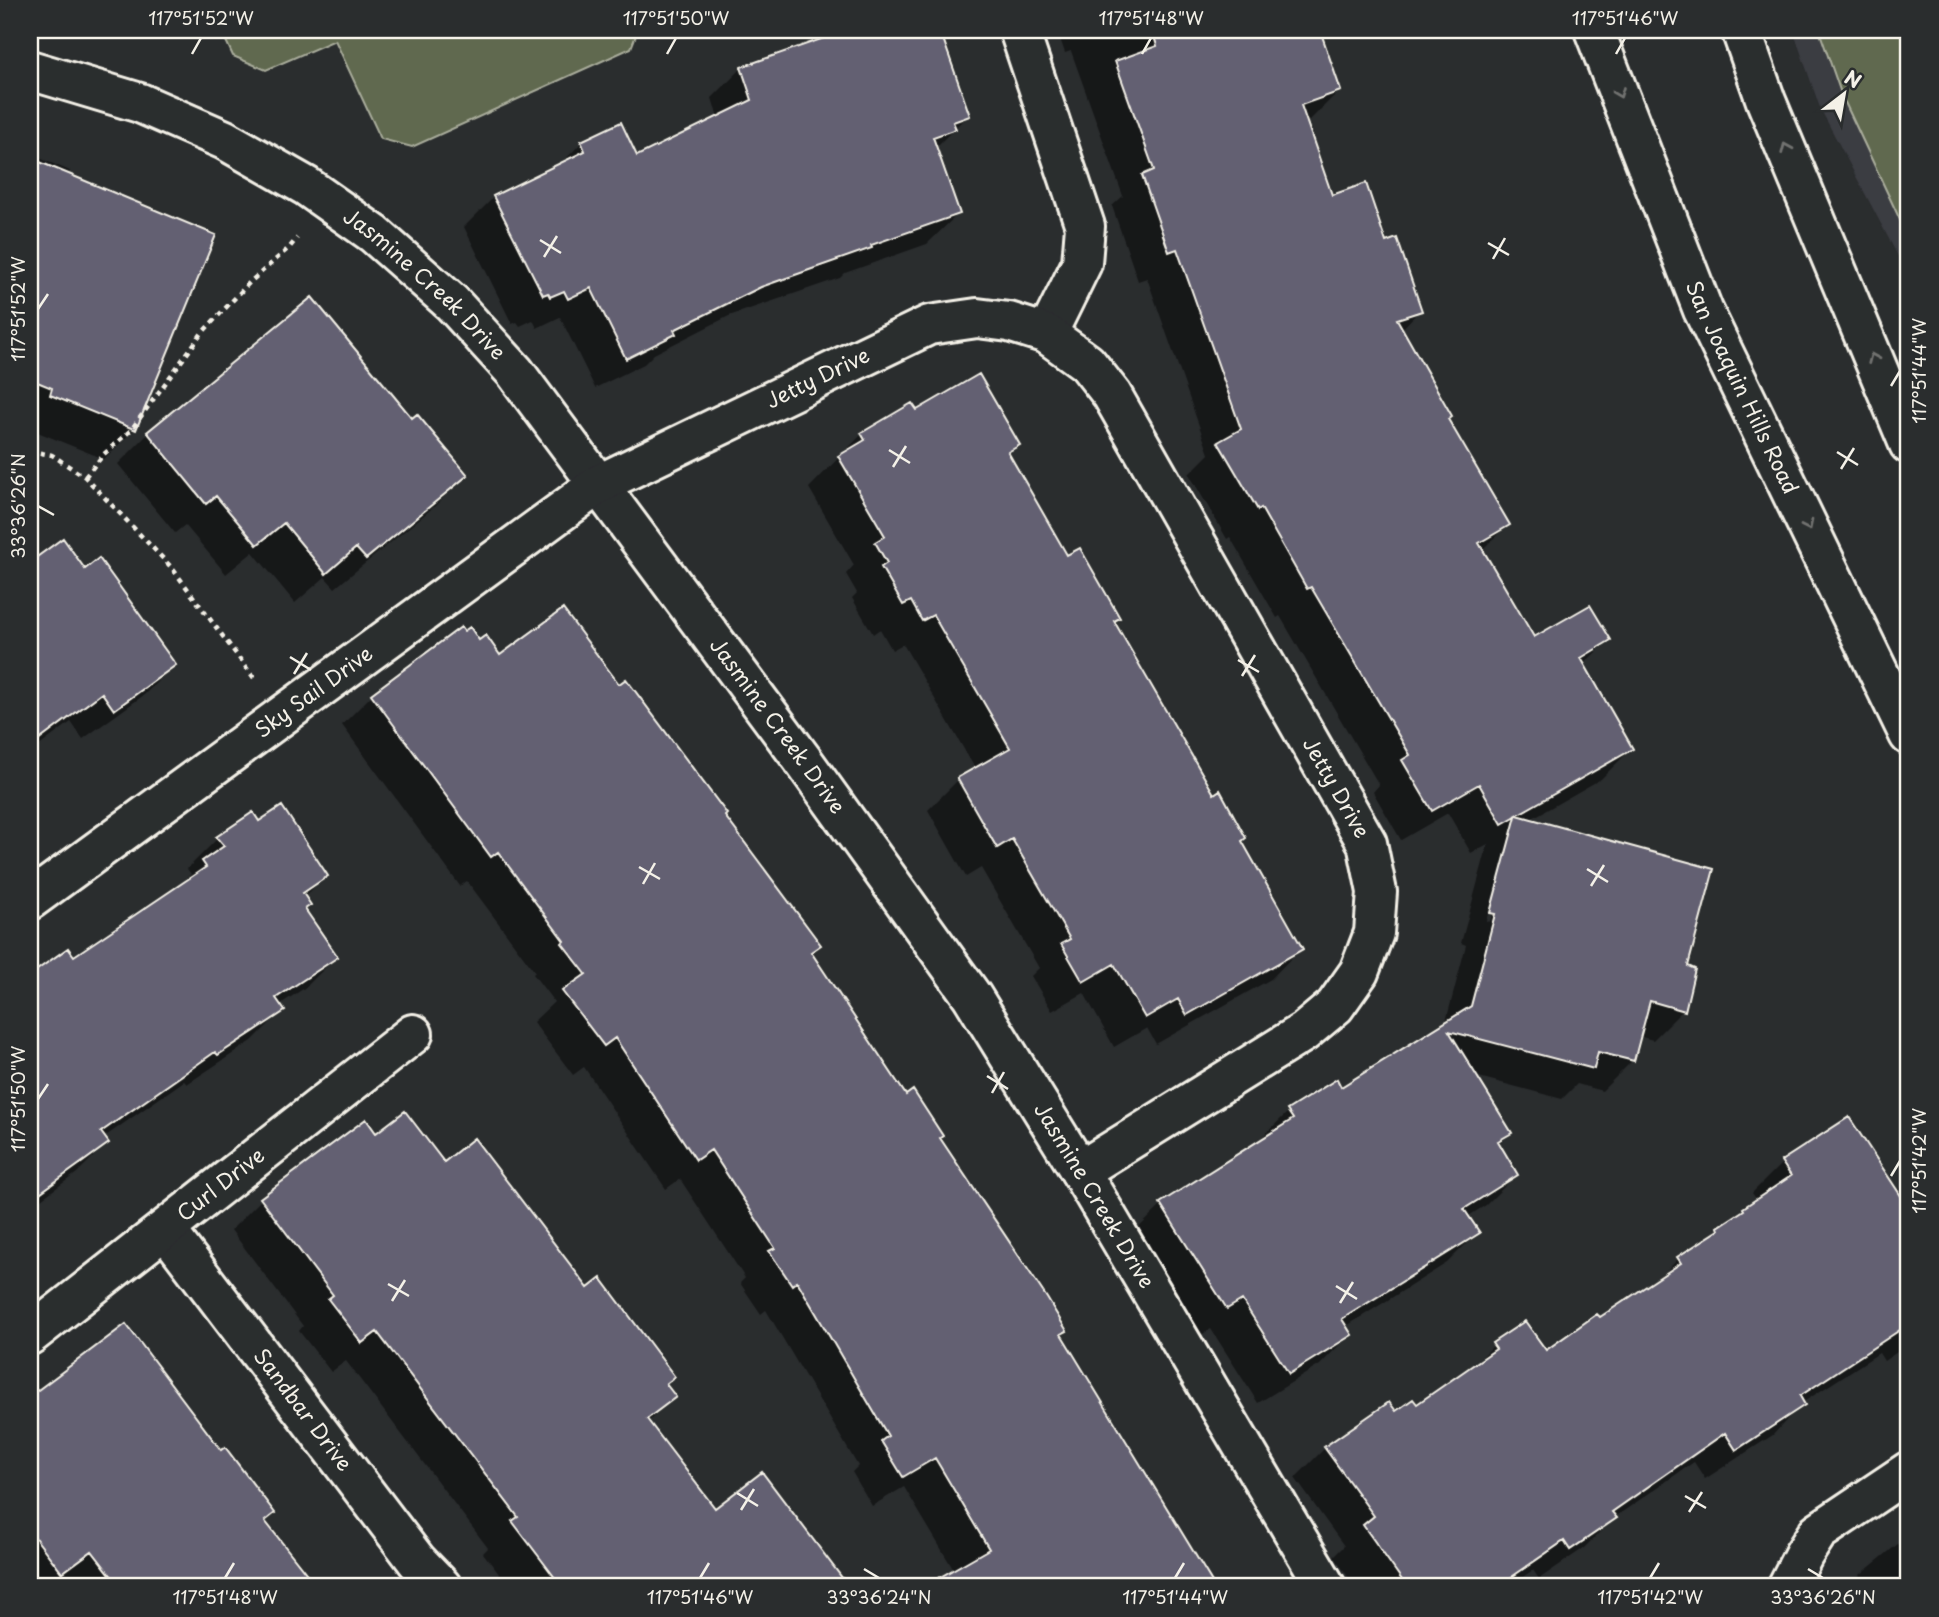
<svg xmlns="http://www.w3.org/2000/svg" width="1939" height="1617" viewBox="0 0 1939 1617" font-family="'Playpen Sans',sans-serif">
  <rect width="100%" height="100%" fill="#2a2d2e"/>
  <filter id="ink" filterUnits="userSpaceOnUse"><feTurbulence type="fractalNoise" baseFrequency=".0143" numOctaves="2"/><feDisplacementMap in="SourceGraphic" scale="14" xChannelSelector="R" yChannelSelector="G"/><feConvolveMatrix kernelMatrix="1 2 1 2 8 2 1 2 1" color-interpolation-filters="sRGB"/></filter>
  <g filter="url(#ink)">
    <!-- built -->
    <path fill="#3b3c42" d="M1793 30H1909V277L1820 108Z"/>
    <!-- green -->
    <path fill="#606950" stroke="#aaad9c" stroke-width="2" d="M221 30H638L631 48 412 147 381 139 335 40 266 70 233 56Z
      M1819 30H1909V239L1842 96Z"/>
    <!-- shadow -->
    <path fill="#0007" fill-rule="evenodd" d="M865 30H938L968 115 935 148 958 214 927 244 845 273 840 278 729 316 654 354 644 364 595 388 560 317 537 328 533 320 520 326 517 322 512 324 464 227 494 197 559 166 582 142 636 158 718 118 712 98 742 68Z
      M1057 30H1318L1339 91 1309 121 1305 123 1331 197 1385 244 1420 310 1401 330 1446 419 1507 525 1481 551 1533 639 1608 640 1583 665 1631 749 1601 779 1529 820 1686 968 1683 1010 1653 1040 1638 1036 1632 1061 1602 1091 1577 1084 1562 1099 1475 1076 1510 1132 1498 1145 1516 1175 1486 1205 1467 1217 1477 1233 1447 1263 1345 1327 1350 1334 1320 1365 1258 1403 1211 1329 1196 1338 1131 1235 1162 1205 1258 1141 1289 1111 1341 1089 1445 1025 1466 945 1461 943 1488 844 1471 853 1448 813 1401 840 1373 792 1379 785 1280 616 1277 618 1230 537 1227 539 1189 474 1209 454 1147 278 1138 281 1112 206 1123 196 1071 51 1065 53ZM1506 849 1508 852 1490 922 1486 921Z
      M30 154 70 171 68 176 135 429 104 459 30 429Z
      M312 299 412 421 466 475 435 506 335 588 325 577 295 603 253 552 226 574 185 525 175 533 118 464 148 434Z
      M916 412 1018 445 1007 455 1067 558 1118 618 1112 623 1301 948 1271 979 1156 1044 1147 1028 1114 1047 1084 993 1052 1011 1031 976 1039 968 981 868 966 877 928 810 958 780 976 770 903 644 892 650 880 629 873 634 852 598 857 593 846 574 854 565 809 488 862 434Z
      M62 541 85 572 174 665 144 695 83 739 71 722 30 753V564Z
      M479 642 500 657 618 686 723 816 818 945 809 954 906 1097 939 1138 1215 1587H940L955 1572 904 1487 872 1506 852 1472 858 1466 766 1310 761 1314 740 1283 745 1278 680 1179 666 1189 584 1067 573 1075 533 1022 554 1002 533 974 535 972 467 881 460 886 342 725 372 695Z
      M259 823 326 875 304 898V910L336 957 306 987 279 1005 282 1011 252 1041 187 1084 184 1081 103 1138 107 1143 77 1173 30 1207V979L34 974 74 958 176 890 191 874 187 869 218 838Z
      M365 1121 376 1136 443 1164 587 1291 673 1397 648 1422 715 1510 844 1583 839 1587H509L483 1553 488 1548 346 1361 331 1372 299 1331 303 1326 231 1230 261 1200Z
      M1782 1163 1896 1191 1907 1183 1909 1187V1344L1884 1361 1879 1353 1802 1403 1773 1435 1705 1479 1694 1462 1615 1517 1584 1548 1539 1579 1533 1570 1508 1587H1355L1334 1556 1344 1546 1295 1478 1325 1448 1395 1413 1416 1406 1468 1371 1494 1345 1545 1352 1600 1320 1655 1283 1678 1259 1708 1240 1719 1229 1757 1200 1752 1193Z
      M125 1326 264 1522 315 1587H67L61 1580 51 1587H30V1398Z
      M1909 1535V1587H1847L1861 1574Z"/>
    <!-- building -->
    <path fill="#636072" stroke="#f4f1e8" stroke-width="2" d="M847 30H940L970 116 953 122 956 129 933 137 960 214 871 245 872 248 761 287 674 330 676 334 626 359 591 288 568 299 564 291 550 297 548 293 543 295 493 196 585 151 581 141 621 122 637 156 752 100 741 67Z
      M1152 30H1320L1341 91 1301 105 1332 195 1366 183 1386 242 1397 238 1422 311 1397 319 1452 416 1448 419 1510 525 1479 543 1534 637 1590 605 1611 640 1581 658 1633 749 1517 815 1714 869 1688 966 1695 969 1685 1011 1650 1001 1634 1061 1598 1052 1594 1069 1449 1031 1512 1133 1498 1141 1518 1175 1464 1209 1480 1233 1342 1319 1352 1335 1289 1374 1242 1300 1227 1309 1160 1203 1293 1119 1287 1110 1337 1079 1341 1087 1471 1006 1495 914 1490 913 1516 816 1502 824 1479 784 1432 811 1402 760 1410 755 1311 587 1307 589 1261 508 1258 510 1218 442 1241 429 1177 249 1169 252 1142 175 1154 170 1115 61 1157 46Z
      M30 158 216 235 136 430 50 395 52 388 30 379Z
      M312 297 412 418 417 414 468 475 366 559 356 548 326 574 284 523 257 545 216 496 206 504 147 432Z
      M979 374 1020 445 1008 452 1067 555 1080 548 1120 618 1114 621 1214 794 1220 790 1246 838 1242 841 1303 949 1187 1015 1178 999 1145 1018 1114 964 1083 982 1061 944 1070 939 1012 839 997 848 957 778 1010 748 933 615 922 621 911 601 903 605 881 567 887 563 875 542 885 536 838 456 865 440 861 433 912 403 917 410Z
      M63 538 85 569 99 558 176 665 114 710 102 693 30 747V562Z
      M563 609 619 684 626 679 727 814 725 816 821 945 811 952 906 1095 913 1090 943 1136 940 1138 1047 1298 1067 1331 1061 1334 1215 1587H923L989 1549 935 1458 903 1477 881 1441 888 1436 797 1281 792 1285 769 1251 775 1248 711 1150 696 1160 615 1038 604 1046 562 991 586 974 562 943 564 941 498 852 491 857 371 694 461 627 464 631 470 627 479 640 486 635 500 655Z
      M282 806 328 876 303 893 311 905 305 909 338 957 276 998 285 1011 218 1055 215 1052 101 1132 109 1143 30 1200V975L68 948 74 956 206 867 202 861 224 846 216 837 253 812 259 821Z
      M405 1111 444 1162 474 1138 588 1288 601 1278 675 1377 666 1384 676 1397 647 1419 715 1508 762 1472 849 1587H562L512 1521 518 1517 377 1332 362 1343 328 1299 333 1295 260 1198 366 1119 376 1133Z
      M1849 1117 1909 1208V1324L1800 1396 1805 1405 1736 1450 1725 1433 1612 1512 1617 1518 1570 1550 1564 1541 1497 1587H1407L1363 1525 1374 1516 1324 1447 1389 1402 1396 1411 1413 1399 1417 1404 1496 1349 1492 1343 1525 1321 1546 1350 1597 1314 1600 1317 1681 1263 1677 1257 1719 1230 1718 1227 1744 1210 1743 1208 1791 1176 1781 1161Z
      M126 1324 221 1450 225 1447 275 1513 265 1521 317 1587H120L92 1551 62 1573 30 1531V1396Z"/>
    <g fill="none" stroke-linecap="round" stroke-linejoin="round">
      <!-- street casing -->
      <g stroke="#f4f1e8" stroke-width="44">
        <g id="street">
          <path d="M1019 30 1085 226 1082 263 1047 334"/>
          <path id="s1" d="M30 70 140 103 225 140 306 186 374 234 452 303 515 372 802 759 972 996 1080 1171 1326 1587"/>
          <path id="s2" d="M30 900 599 484 929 325 977 318 1009 322 1047 334 1087 363 1112 395 1367 843 1377 892 1374 933 1359 972 1335 1006 1304 1032 1080 1171"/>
          <path id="s3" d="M166 1230 417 1561 442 1587"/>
          <path id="s4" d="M30 1335 413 1034"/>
          <path d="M1787 1587 1804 1554 1818 1532 1909 1471"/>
        </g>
      </g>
      <!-- secondary casing -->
      <g stroke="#f4f1e8" stroke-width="44">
        <g id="secondary">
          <path id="s5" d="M1594 30 1703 310 1909 735"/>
          <path d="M1741 30 1766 101 1909 444"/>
        </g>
      </g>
      <!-- path -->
      <path stroke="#f4f1e8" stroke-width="4.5" stroke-dasharray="5 5" stroke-linecap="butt" d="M30 451 52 455 85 477 172 568 254 678
        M85 477 104 454 131 430 202 333 250 282 290 247 297 238"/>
      <!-- street -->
      <use href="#street" stroke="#2a2d2e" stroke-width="38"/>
      <!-- secondary -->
      <use href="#secondary" stroke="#2a2d2e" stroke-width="38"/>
    </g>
    <!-- one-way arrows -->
    <defs><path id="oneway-chevron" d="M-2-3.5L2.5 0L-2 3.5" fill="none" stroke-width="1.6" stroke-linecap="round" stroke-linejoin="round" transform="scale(1.75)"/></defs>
    <g stroke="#71726f">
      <use href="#oneway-chevron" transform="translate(1619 93) rotate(69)"/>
      <use href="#oneway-chevron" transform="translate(1786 148) rotate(-113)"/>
      <use href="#oneway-chevron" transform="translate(1873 358) rotate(-113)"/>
      <use href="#oneway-chevron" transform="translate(1808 526) rotate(64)"/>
    </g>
  </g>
  <!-- ticks -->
  <path fill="none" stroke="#f4f1e8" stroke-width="2.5" d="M192 54 201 38M667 54 676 38M1142 54 1151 38M1616 54 1625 38M540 240 561 253M1488 243 1509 255M544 257 557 236M1493 259 1505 238M38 309 48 294M1891 386 1900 371M889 450 910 463M1837 452 1858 465M893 467 906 446M1841 469 1854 448M38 506 54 515M290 657 311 670M1238 660 1259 672M294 674 307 653M1242 676 1255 655M639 867 660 879M1587 869 1608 882M643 884 655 863M1591 886 1604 865M987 1076 1008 1089M992 1093 1004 1072M38 1099 48 1084M1891 1176 1900 1161M388 1284 409 1296M1336 1286 1357 1299M392 1301 405 1280M1340 1303 1353 1282M737 1493 758 1506M1685 1496 1706 1508M741 1510 754 1489M1689 1512 1702 1492M864 1569 879 1578M1808 1569 1823 1578M225 1578 234 1563M700 1578 709 1563M1175 1578 1184 1563M1650 1578 1659 1563"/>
  <g text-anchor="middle" stroke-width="6" stroke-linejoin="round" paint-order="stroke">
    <!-- street labels -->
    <g font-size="21" fill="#f4f1e8" stroke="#2a2d2e">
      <text dy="7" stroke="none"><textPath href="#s1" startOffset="455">Jasmine Creek Drive</textPath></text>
      <text dy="7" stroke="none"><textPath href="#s2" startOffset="948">Jetty Drive</textPath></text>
      <text dy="7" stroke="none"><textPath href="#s5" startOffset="387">San Joaquin Hills Road</textPath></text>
      <text dy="7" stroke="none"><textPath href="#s2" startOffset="352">Sky Sail Drive</textPath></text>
      <text dy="7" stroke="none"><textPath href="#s1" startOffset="1022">Jasmine Creek Drive</textPath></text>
      <text dy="7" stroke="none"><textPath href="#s2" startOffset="1734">Jetty Drive</textPath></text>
      <text dy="7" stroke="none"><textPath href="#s4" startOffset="243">Curl Drive</textPath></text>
      <text dy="7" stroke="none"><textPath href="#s1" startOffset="1589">Jasmine Creek Drive</textPath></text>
      <text dy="7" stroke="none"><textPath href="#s3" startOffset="226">Sandbar Drive</textPath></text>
    </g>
  </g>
  <!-- margin -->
  <rect width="1939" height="1617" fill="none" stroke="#2a2d2e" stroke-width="77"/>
  <!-- north arrow -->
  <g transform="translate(1844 94) rotate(31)" stroke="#2a2d2e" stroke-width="5" paint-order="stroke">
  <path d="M0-5L12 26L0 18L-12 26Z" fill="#f4f1e8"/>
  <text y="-10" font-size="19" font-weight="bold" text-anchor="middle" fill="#f4f1e8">N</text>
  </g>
  <rect x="38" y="38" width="1862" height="1540" fill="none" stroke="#f4f1e8" stroke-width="2.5"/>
  <g font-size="18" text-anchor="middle" fill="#f4f1e8">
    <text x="201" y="25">117°51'52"W</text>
    <text x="676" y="25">117°51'50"W</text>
    <text x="1151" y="25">117°51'48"W</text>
    <text x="1625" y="25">117°51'46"W</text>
    <text transform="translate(19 309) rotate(-90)" y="6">117°51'52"W</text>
    <text transform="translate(1920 371) rotate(-90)" y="6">117°51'44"W</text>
    <text transform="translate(19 506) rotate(-90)" y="6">33°36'26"N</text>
    <text transform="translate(19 1099) rotate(-90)" y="6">117°51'50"W</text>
    <text transform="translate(1920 1161) rotate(-90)" y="6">117°51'42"W</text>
    <text x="225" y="1604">117°51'48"W</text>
    <text x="700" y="1604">117°51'46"W</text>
    <text x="879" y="1604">33°36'24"N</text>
    <text x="1175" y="1604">117°51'44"W</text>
    <text x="1650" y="1604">117°51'42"W</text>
    <text x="1823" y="1604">33°36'26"N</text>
  </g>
</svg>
